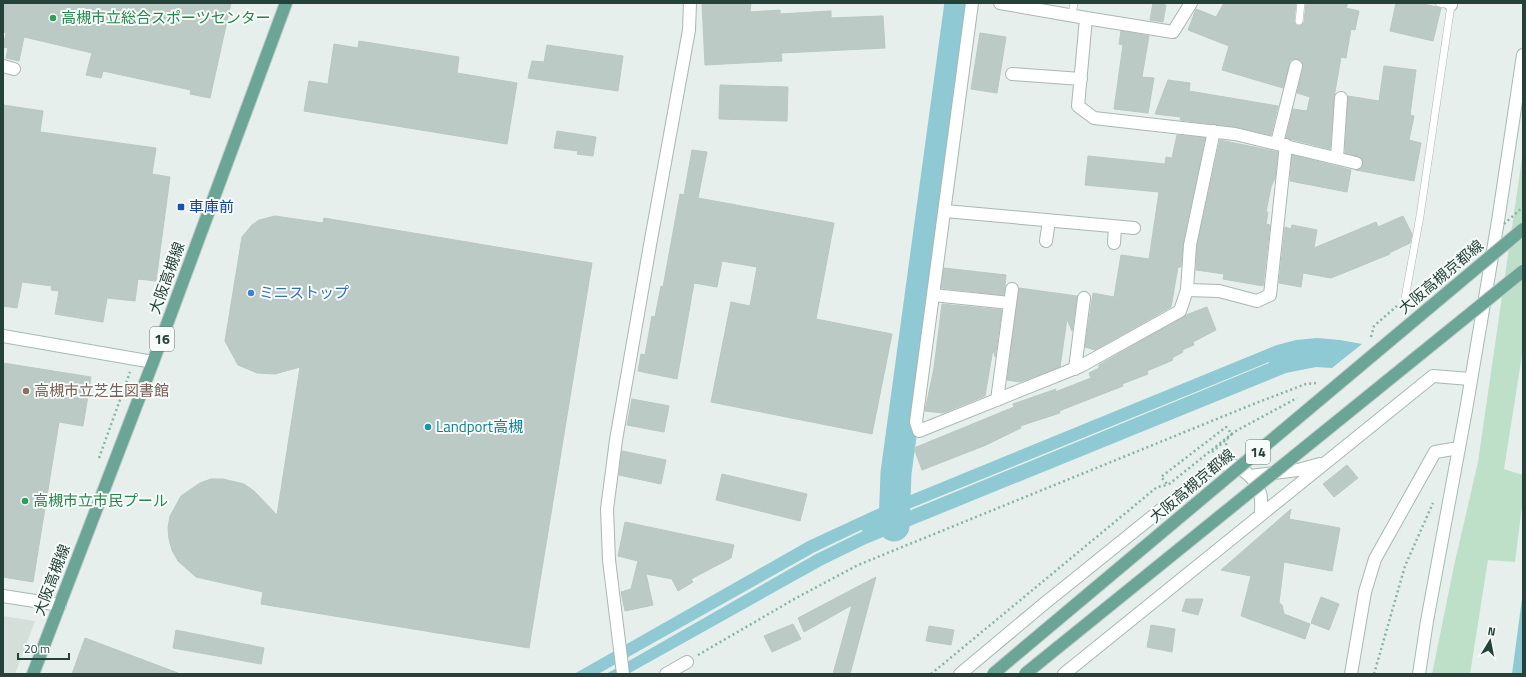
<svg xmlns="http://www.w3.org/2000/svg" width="1526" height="677" viewBox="0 0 1526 677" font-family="'Titillium Web','Noto Sans JP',sans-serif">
  <rect width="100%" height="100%" fill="#e6efeb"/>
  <!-- built -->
  <path fill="#d4dfda" d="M3 616 35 621 15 674H3Z"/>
  <!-- green -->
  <path fill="#bfe0c8" d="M1523 151V349L1504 469 1523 475V498L1515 562 1488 560 1470 674H1432L1454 566 1478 462Z"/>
  <!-- water -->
  <path fill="#8ec9d4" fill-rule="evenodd" d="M1317 338 1340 340 1362 344 1332 368 1316 367 1286 373 866 544 823 565 628 674H606L816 554 863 531 861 530 815 552 598 674H574L808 541 888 504 889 501 896 499V501L1277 345 1296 340ZM1269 362V363L899 515V513Z
    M1523 591V674H1512Z"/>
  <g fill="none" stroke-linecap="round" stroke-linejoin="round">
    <!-- river -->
    <path stroke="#8ec9d4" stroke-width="31" d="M894 526 896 473 960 3"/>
  </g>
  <!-- building -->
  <path fill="#bbcac4" stroke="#b8c9c2" d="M3 3H231L210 98 190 94 191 90 103 71 101 78 86 75 92 53 24 37 19 61 6 58 8 48 3 47 6 33 3 32Z
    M702 3H751L750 12 780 10V14L831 11V18L883 16 885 48 781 53 782 61 705 65Z
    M1153 3 1166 5 1163 22 1150 20Z
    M1224 3H1296L1294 21 1296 25 1299 26 1304 22 1306 3H1348L1346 8 1359 11 1355 30 1351 29 1346 58 1341 57 1334 98 1330 149 1286 138 1293 109 1307 111 1310 97 1297 93 1303 68 1301 60 1294 59 1290 61 1283 88 1222 70 1229 46 1188 30 1196 9 1216 17Z
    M1396 3H1419L1441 8 1433 41 1390 31Z
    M1121 31 1149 36 1142 77 1154 78 1148 113 1114 109 1123 45 1119 44Z
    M980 33 1006 37 997 93 971 89Z
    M359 41 459 57 457 73 517 83 507 144 304 111 309 81 328 84 334 44 358 48Z
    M547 45 623 56 618 91 528 78 532 61 544 62Z
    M1384 66 1416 70 1410 115 1414 116 1409 140 1421 143 1414 181 1356 170 1361 168 1363 165 1361 158 1345 153 1348 96 1379 101Z
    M1168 80 1190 83 1189 91 1278 106 1271 135 1236 127 1180 120 1181 117 1155 114Z
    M720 85 788 87 787 121 719 119Z
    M3 105 43 111 40 132 156 148 152 174 170 177 156 281 138 279 135 301 107 298 103 322 55 314 59 291 51 290 52 286 22 282 17 308 3 306Z
    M557 131 596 137 593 156 577 154 578 151 554 148Z
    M1177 135 1205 138 1183 243 1181 267H1178L1171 307 1095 350 1085 347 1093 293 1114 297 1121 255 1149 259 1159 192 1085 185 1088 156 1165 164 1166 157 1172 158Z
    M1220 140 1278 152 1275 178 1271 187 1266 212H1268L1266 224 1270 225 1263 286 1223 279 1224 274 1196 270 1197 246Z
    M692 150 707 152 698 198 834 223 816 319 892 334 872 434 711 402 731 302 750 306 757 267 722 261 717 287 694 283 677 379 638 371 641 354 645 355 652 316 655 317 661 286 663 287 680 194 684 195Z
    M1292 155 1351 170 1347 192 1290 181Z
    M275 216 323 223 324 218 592 263 529 648 261 604 263 592 196 577 178 561 172 550 169 539 168 528 170 516 181 496 200 483 211 479H223L244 484 254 491 277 515 300 367 275 374 257 373 238 365 225 341 242 237 252 225 259 220Z
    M1403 216 1412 234 1410 243 1389 253 1390 254 1331 278 1303 273 1301 287 1279 283 1285 227 1291 229 1292 225 1317 230 1314 248 1376 222 1378 227Z
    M944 268 1006 275 1004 295 941 288Z
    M1019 288 1077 296 1072 331 1067 319 1060 367 1020 382 1007 380Z
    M942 304 1002 310 995 357 993 349 985 396 943 413 925 411 934 368Z
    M1207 307 1216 330 1193 342 1194 345 1182 350 1183 352 1172 358 1173 360 1147 371 1148 374 1122 384 1123 386 1059 411 1060 413 1020 426 1021 428 986 445 922 470 914 448 1014 407 1013 404 1056 389 1055 392 1091 378 1089 373 1099 368V365L1186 315Z
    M3 363 91 377 83 426 59 422 33 582 3 577Z
    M632 399 669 406 664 432 627 425Z
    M622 451 666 460 661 484 619 475Z
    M1347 465 1358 478 1334 497 1323 484Z
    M722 474 807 494 800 521 716 500Z
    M1291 509 1289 519 1340 528 1332 571 1284 562 1279 603 1282 605 1284 614 1310 624 1305 639 1241 616 1251 576 1221 570Z
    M625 522 734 545 731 558 691 579 693 582 678 591 672 579 646 574 653 605 625 611 621 592 631 589 638 561 618 556Z
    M876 577 850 674H833L852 605 804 632 798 618Z
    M1321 597 1339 604 1329 630 1311 623Z
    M1186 599H1203L1198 615 1182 611Z
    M793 624 801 639 772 652 764 636Z
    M1151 625 1175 629 1172 652 1147 647Z
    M929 626 954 630 951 645 926 641Z
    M176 630 264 648 261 664 173 648Z
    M85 638 178 673V674H72Z"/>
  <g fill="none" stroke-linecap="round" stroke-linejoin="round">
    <!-- lane casing -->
    <g stroke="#a8b8b2" stroke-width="8">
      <path id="lane" d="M1072 15 1074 3
        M1299 21 1301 3
        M1405 298 1420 216 1451 5 1439 3"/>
    </g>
    <!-- street casing -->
    <g stroke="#a8b8b2" stroke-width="14">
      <path id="street" d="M972 3 916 422 919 431 1081 366 1180 311 1187 290 1190 245 1214 131
        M1000 3 1086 18 1078 106 1094 118 1235 134 1356 163
        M1451 5V3
        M1086 18 1173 32 1191 3
        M3 66 14 69
        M1012 74 1081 79
        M1277 143 1296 66
        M1337 158 1341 98
        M945 211 1134 228
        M1046 241 1049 221
        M1114 243 1115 227
        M1187 290 1219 291 1257 301 1270 295 1286 145
        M933 295 1010 303
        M1075 369 1084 298
        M997 400 1012 289
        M1250 476 1298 470 1320 464
        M3 596 60 605
        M623 674 609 560 607 509 616 440 650 245 689 30 690 3
        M666 674 687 662
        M960 674 1045 603 1214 467C1233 458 1254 474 1260 493 1262 500 1261 507 1261 514
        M1064 674 1433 376 1470 379
        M1351 674 1365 592 1375 559 1435 452 1459 448"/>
    </g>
    <!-- secondary casing -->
    <g stroke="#a4bbb3" stroke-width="14">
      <path id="secondary" d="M3 336 153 362
        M1419 674 1427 621 1466 410 1498 221 1523 55"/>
    </g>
    <!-- primary casing -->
    <g stroke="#c2cac8" stroke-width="14">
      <path id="primary" d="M33 674 153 362 286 3"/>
    </g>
    <!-- path -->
    <path stroke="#86b3a5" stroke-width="2.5" stroke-dasharray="2 3" stroke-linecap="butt" d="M1371 337 1374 326 1398 305
      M1225 450 1227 440
      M1212 452 1227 439
      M99 458 130 372
      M698 655 796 598 858 565 1256 403 1306 384 1316 383
      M931 674 1157 487 1167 485
      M1374 674 1405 566 1433 503"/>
    <!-- lane -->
    <use href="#lane" stroke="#fff" stroke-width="7"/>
    <!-- street -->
    <use href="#street" stroke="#fff" stroke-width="12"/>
    <!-- secondary -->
    <use href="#secondary" stroke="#fff" stroke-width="12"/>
    <!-- primary -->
    <use href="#primary" stroke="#6aa596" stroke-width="12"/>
    <!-- primary-bridge casing -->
    <g stroke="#c2cac8" stroke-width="14" stroke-linecap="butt">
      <path id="primary-bridge" d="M993 674 1523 229
        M1025 674 1523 271"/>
    </g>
    <!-- path-bridge -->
    <path stroke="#86b3a5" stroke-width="2.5" stroke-dasharray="2 3" stroke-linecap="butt" d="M1504 224 1523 207
      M1227 439 1232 434 1226 427 1161 477 1168 485 1234 432 1297 398"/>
    <!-- primary-bridge -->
    <use href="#primary-bridge" stroke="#6aa596" stroke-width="12"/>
  </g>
  <!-- markers -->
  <g fill="#2e9e5b" stroke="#f7fbf9" stroke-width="1.5">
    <circle cx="53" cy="18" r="4"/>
    <circle cx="25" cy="501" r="4"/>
  </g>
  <rect fill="#1a4fb4" stroke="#f7fbf9" stroke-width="1.5" x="177" y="203" width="8" height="8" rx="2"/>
  <circle fill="#3f7fe0" stroke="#f7fbf9" stroke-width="1.5" cx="251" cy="293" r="4"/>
  <circle fill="#8d6e63" stroke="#f7fbf9" stroke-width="1.5" cx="26" cy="391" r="4"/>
  <circle fill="#0f9aa8" stroke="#f7fbf9" stroke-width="1.5" cx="428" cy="427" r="4"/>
  <g text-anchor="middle" stroke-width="4" stroke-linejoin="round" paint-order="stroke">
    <!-- shield labels -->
    <g fill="#f7fbf9" stroke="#637a73" stroke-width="1">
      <rect x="150" y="327" width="24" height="24" rx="3"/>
      <rect x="1246" y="440" width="24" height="24" rx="3"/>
    </g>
    <g font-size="14" font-weight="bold" fill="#24423a">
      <text x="162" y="344">16</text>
      <text x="1258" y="457">14</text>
    </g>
    <!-- leisure labels -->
    <g font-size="15" fill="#27864d" stroke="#f7fbf9" text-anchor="start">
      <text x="61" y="23">高槻市立総合スポーツセンター</text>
      <text x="33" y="506">高槻市立市民プール</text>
    </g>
    <!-- transit labels -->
    <g font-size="15" fill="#164399" stroke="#f7fbf9" text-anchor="start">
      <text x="189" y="212">車庫前</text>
    </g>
    <!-- street labels -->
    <g font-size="15" fill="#24423a" stroke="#f7fbf9">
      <text transform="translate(1441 277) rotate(-40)" y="5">大阪高槻京都線</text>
      <text transform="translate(167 278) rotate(-70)" y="5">大阪高槻線</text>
      <text transform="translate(1192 486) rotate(-40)" y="5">大阪高槻京都線</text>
      <text transform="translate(52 580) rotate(-69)" y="5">大阪高槻線</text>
    </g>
    <!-- shop labels -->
    <g font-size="15" fill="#366cbe" stroke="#f7fbf9" text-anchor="start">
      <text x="259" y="298">ミニストップ</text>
    </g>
    <!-- education labels -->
    <g font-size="15" fill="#785e54" stroke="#f7fbf9" text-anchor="start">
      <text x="34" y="396">高槻市立芝生図書館</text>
    </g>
    <!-- culture labels -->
    <g font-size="15" fill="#0d838f" stroke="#f7fbf9" text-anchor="start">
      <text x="436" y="432">Landport高槻</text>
    </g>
  </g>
  <!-- border -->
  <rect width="1526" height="677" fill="none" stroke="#24423a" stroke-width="8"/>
  <!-- north arrow -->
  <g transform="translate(1490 641) rotate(10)" stroke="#f7fbf9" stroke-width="3" paint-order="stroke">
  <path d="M0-3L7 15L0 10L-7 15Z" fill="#24423a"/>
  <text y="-6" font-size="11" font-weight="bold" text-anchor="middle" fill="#24423a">N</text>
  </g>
  <!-- scale -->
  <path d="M18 653v6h51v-6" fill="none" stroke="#24423a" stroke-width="2"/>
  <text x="24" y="653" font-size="12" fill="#24423a" stroke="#f7fbf9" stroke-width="3" paint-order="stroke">20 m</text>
</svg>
